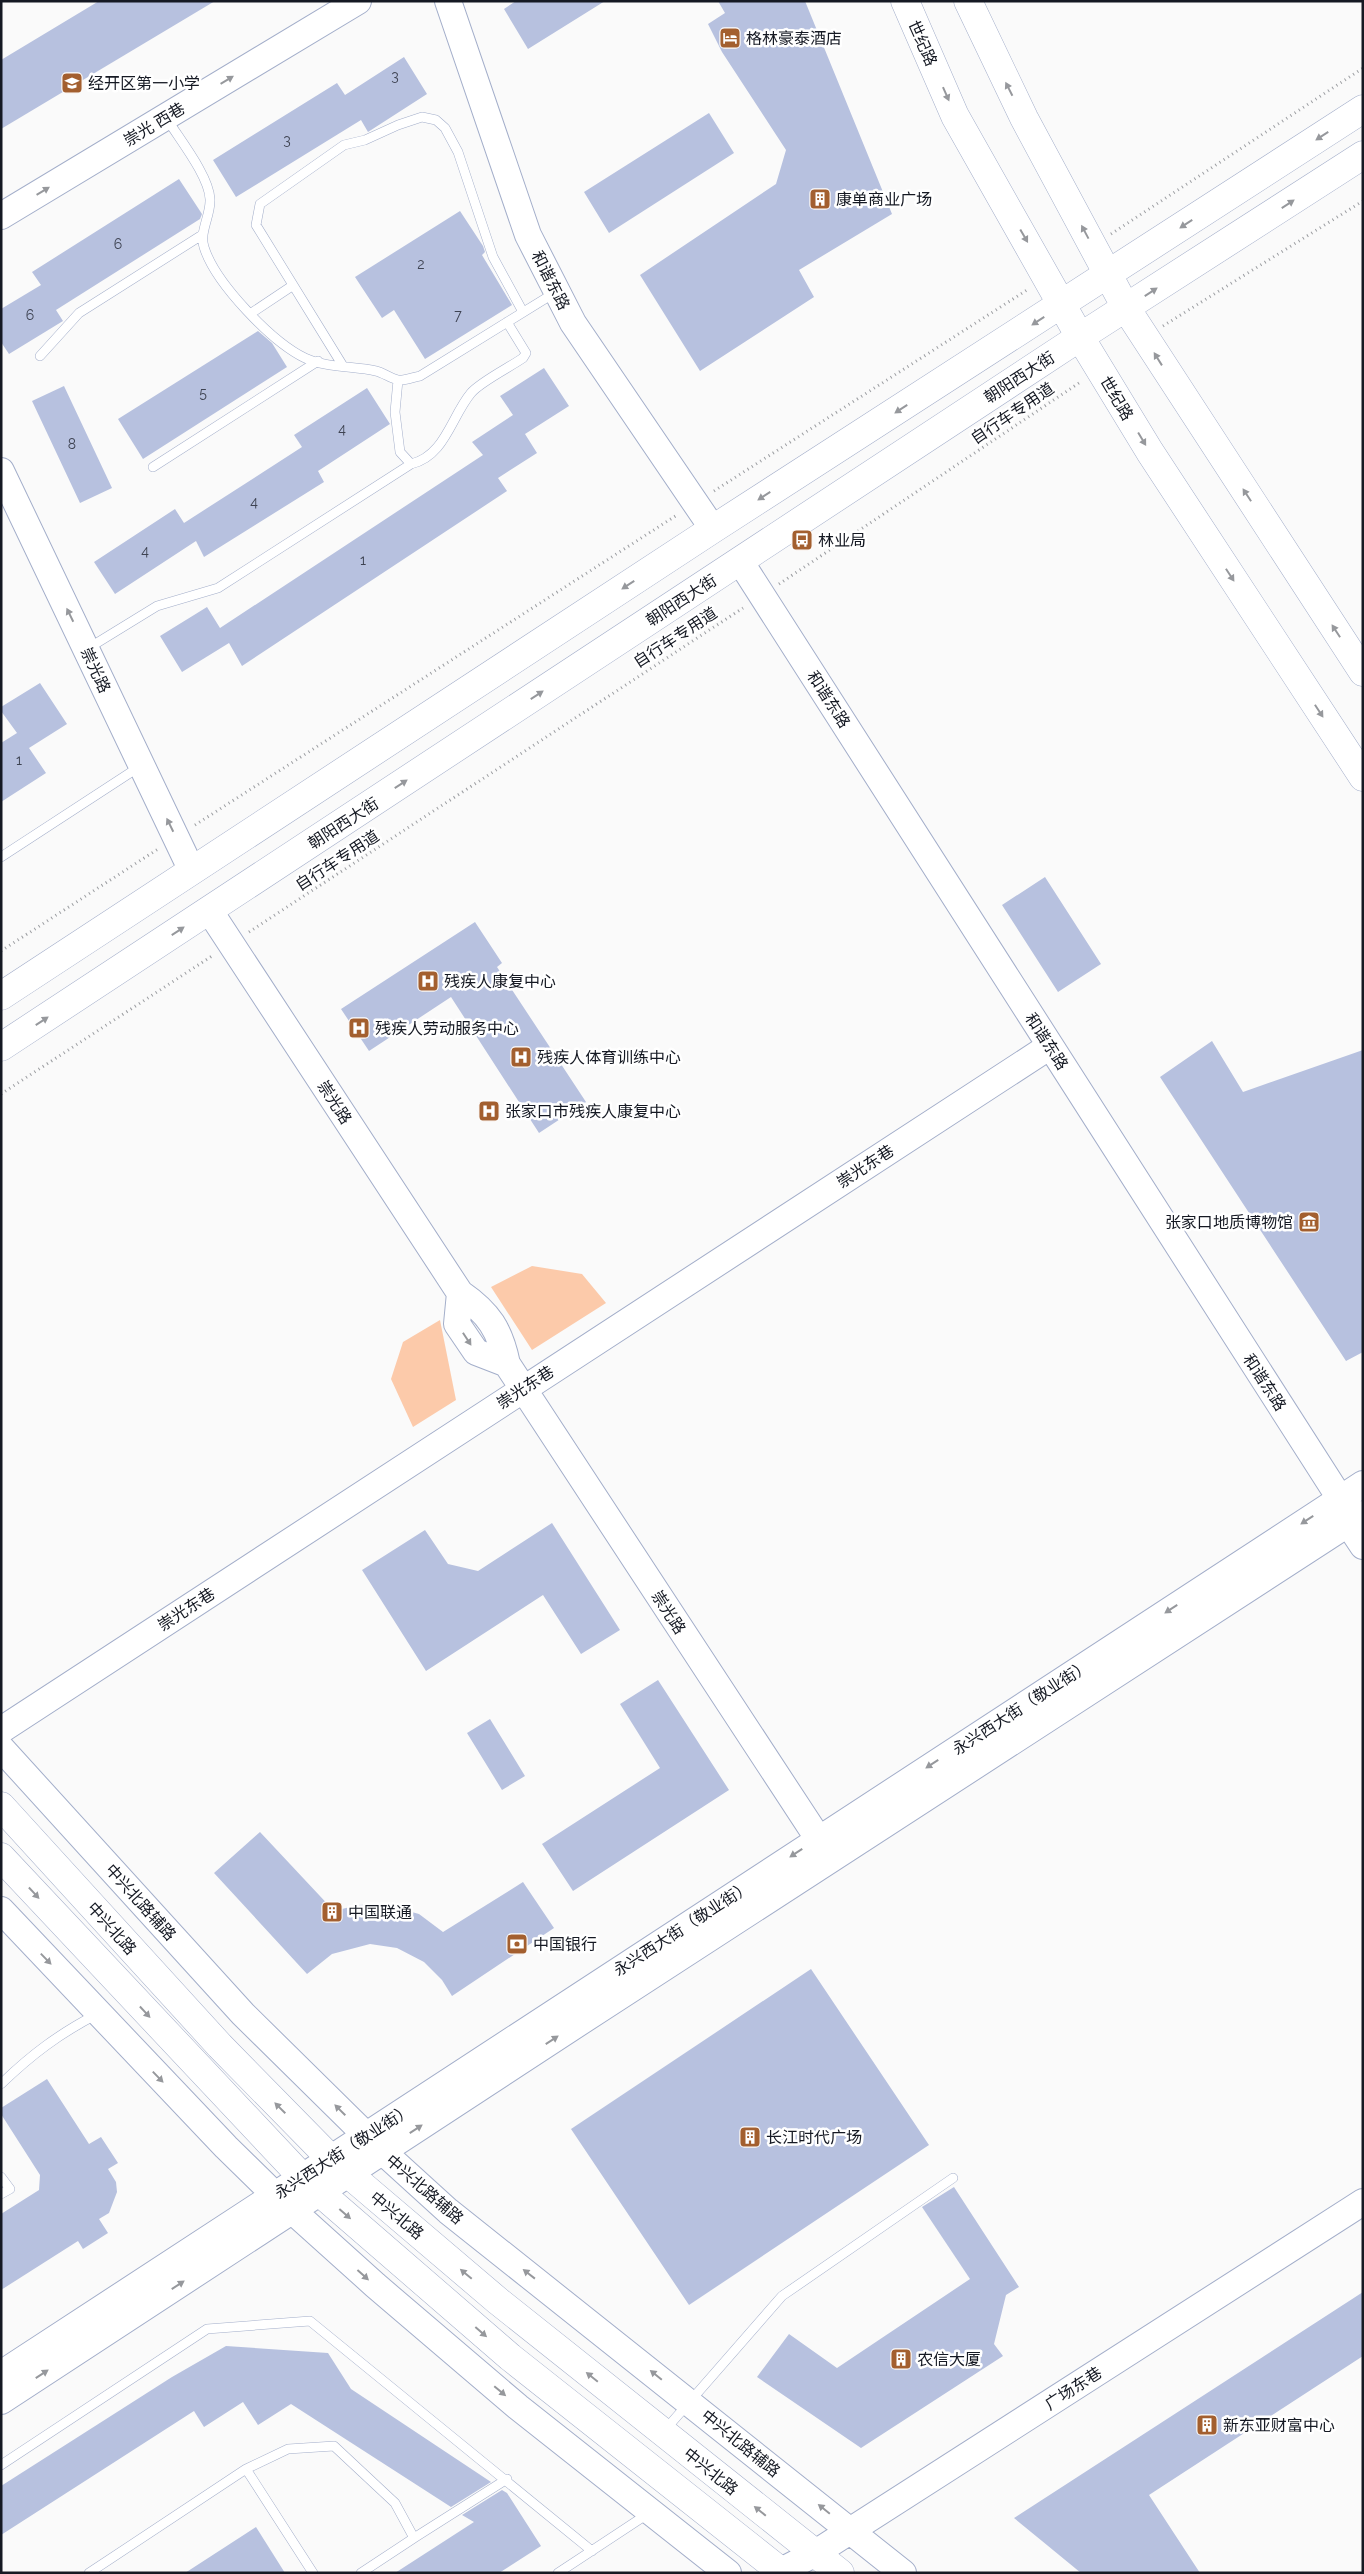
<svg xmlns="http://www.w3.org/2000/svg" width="1364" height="2574" viewBox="0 0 1364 2574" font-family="Raleway,'Noto Sans SC',sans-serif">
  <rect width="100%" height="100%" fill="#fafafa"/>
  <!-- green -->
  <path fill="#fccaaa" d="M532 1266 582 1274 606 1303 532 1350 491 1287Z
    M440 1320 456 1400 413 1427 391 1379 403 1342Z"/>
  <!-- building -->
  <path fill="#b7c1df" d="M99 1H215L1 129V60Z
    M516 1H605L528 49 504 9Z
    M718 1H805L892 214 799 270 814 297 700 371 640 275 776 184 786 150 722 52 708 24 725 13Z
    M404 57 427 94 368 132 361 120 236 197 213 160 337 83 345 95Z
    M709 113 734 153 609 233 584 192Z
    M179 179 202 214 200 219 56 310 63 321 9 354 1 342V309L41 285 32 272Z
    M460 211 483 246 485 252 482 255 512 305 425 359 394 310 382 318 355 277Z
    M258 331 272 343 287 367 143 459 118 419Z
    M544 368 569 406 525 434 537 453 498 478 507 491 242 666 229 643 182 672 160 636 207 607 220 628 483 455 472 442 513 415 500 396Z
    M64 386 112 488 80 503 32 401Z
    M367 388 390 424 318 471 324 482 204 557 196 541 115 594 94 562 175 509 184 523 302 447 294 435Z
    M40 683 67 724 29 748 46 773 1 802V743L17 733 1 711V707Z
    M1045 877 1101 964 1058 992 1002 905Z
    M475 922 502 963 497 967 586 1102 539 1133 451 997 369 1051 341 1009Z
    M1212 1041 1243 1092 1363 1050V1352L1346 1361 1160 1077Z
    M552 1523 620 1630 581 1654 543 1595 426 1671 362 1570 425 1530 448 1564 478 1571Z
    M658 1680 729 1790 573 1891 542 1844 660 1768 620 1704Z
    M490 1719 525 1776 502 1790 467 1733Z
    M260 1832 334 1911 358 1905 383 1904 419 1914 443 1932 523 1882 554 1928 452 1996 442 1980 424 1962 397 1948 370 1944 332 1954 307 1974 214 1873Z
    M811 1969 929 2145 689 2305 571 2129Z
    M47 2079 89 2144 101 2137 118 2163 108 2169 116 2182 117 2192 109 2213 99 2219 108 2233 83 2249 78 2241 1 2290V2214L39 2190 40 2175 1 2114V2108Z
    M954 2187 1019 2287 1006 2295 994 2344 1003 2356 861 2448 757 2377 789 2334 837 2368 970 2279 922 2207Z
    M1363 2292V2356L1149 2495 1200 2573H1081L1014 2518Z
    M226 2346 328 2353 351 2389 491 2482 451 2507 291 2404 258 2425 243 2402 204 2427 194 2411 1 2535V2486L172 2377Z
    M502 2490 507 2493 541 2546 499 2573H395L474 2522 462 2515Z
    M256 2527 285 2573H185Z"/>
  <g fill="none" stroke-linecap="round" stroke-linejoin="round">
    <!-- lane casing -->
    <g stroke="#a3aeca" stroke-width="10">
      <path id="lane" d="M167 119C180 140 209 176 210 199 211 215 199 232 204 247 215 283 272 342 305 358 326 368 354 366 376 371 384 373 390 378 398 380 404 381 414 377 420 376L556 292
        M250 314 292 286
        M40 356 79 313 202 235
        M343 366 256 225 260 204 344 145 365 140 398 125 422 117 436 120 445 128 458 152 493 257 523 312
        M398 380 395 412 400 452 411 464C445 456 451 417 471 393 480 382 510 367 523 358L526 353 507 322
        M153 467 318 361
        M87 649 157 606 218 588 411 464
        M1 857 139 767
        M1 2084C32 2054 59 2034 97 2014
        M1 2177 10 2189 1 2194
        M665 2430 782 2296 953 2178
        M1 2465 207 2329 310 2321 592 2551
        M246 2469 313 2573
        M414 2538 507 2479
        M89 2573 246 2469 288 2449 334 2446 395 2503 414 2538 361 2573
        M558 2573 649 2513"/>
    </g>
    <!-- secondary casing -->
    <g stroke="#a3aeca" stroke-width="28">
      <path id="secondary" d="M448 1 528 235 573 323 713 529
        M1 216 358 1
        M1 471 191 869
        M740 561 1350 1514
        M209 910 460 1293C489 1313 500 1330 507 1364L827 1852
        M460 1293 457 1324 476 1352 507 1364
        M1339 1510 1363 1546
        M1 1730 1050 1046
        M1 1748 243 2014 382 2151 448 2211 903 2573
        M1 1910 226 2147 275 2195 375 2285 518 2407 728 2573
        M1 2374 1363 1484
        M1 2401 597 2011 1363 1514
        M781 2571 814 2554 1363 2202"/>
    </g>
    <!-- primary casing -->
    <g stroke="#a3aeca" stroke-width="29">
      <path id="primary" d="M905 1 955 116 1080 337 1150 452 1363 777
        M968 1 1024 118 1126 308 1363 672
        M1 996 713 529 1363 109
        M1 1047 1080 337 1363 155
        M1 1806 220 2046 331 2159 498 2301 840 2573
        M1 1857 302 2177 510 2357 783 2573"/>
    </g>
    <!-- path -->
    <path stroke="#9b9da1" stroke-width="3" stroke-dasharray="1 4" stroke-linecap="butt" d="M1111 234 1363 68
      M1163 326 1363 201
      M714 491 1027 290
      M779 584 1082 381
      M195 825 677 515
      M249 932 743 608
      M1 951 158 849
      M1 1094 212 956"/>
    <!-- lane -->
    <use href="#lane" stroke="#fff" stroke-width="9"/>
    <!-- secondary -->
    <use href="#secondary" stroke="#fff" stroke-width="26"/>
    <!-- primary -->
    <use href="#primary" stroke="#fff" stroke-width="28"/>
  </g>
  <!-- one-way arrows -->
  <defs><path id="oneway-solid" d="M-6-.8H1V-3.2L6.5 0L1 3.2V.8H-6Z" transform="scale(1.25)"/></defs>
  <g fill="#96989c">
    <use href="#oneway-solid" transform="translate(227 80) rotate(-31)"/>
    <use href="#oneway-solid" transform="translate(1009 89) rotate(-117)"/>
    <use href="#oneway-solid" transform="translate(946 94) rotate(66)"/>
    <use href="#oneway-solid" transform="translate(1322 136) rotate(147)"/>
    <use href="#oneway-solid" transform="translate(43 191) rotate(-31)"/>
    <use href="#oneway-solid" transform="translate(1288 204) rotate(-33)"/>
    <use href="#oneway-solid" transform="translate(1186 224) rotate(147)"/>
    <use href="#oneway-solid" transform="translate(1085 232) rotate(-118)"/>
    <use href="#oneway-solid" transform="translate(1024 236) rotate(60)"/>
    <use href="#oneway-solid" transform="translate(1151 292) rotate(-33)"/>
    <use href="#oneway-solid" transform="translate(1038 321) rotate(147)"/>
    <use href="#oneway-solid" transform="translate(1158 359) rotate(-122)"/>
    <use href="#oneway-solid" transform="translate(901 409) rotate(147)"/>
    <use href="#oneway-solid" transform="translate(1142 439) rotate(59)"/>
    <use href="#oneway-solid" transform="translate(1247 495) rotate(-123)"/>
    <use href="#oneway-solid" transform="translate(764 496) rotate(147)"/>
    <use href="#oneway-solid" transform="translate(1230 575) rotate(57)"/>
    <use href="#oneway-solid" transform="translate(628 585) rotate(147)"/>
    <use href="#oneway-solid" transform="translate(70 615) rotate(-116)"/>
    <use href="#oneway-solid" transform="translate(1336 631) rotate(-123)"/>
    <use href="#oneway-solid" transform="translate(537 695) rotate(-33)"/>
    <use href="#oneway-solid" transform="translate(1319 711) rotate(57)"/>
    <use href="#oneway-solid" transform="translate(401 784) rotate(-33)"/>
    <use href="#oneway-solid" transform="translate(170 825) rotate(-116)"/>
    <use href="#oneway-solid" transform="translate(178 931) rotate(-33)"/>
    <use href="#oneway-solid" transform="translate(42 1021) rotate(-33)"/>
    <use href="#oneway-solid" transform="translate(467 1339) rotate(57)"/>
    <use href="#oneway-solid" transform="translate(1307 1520) rotate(147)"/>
    <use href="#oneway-solid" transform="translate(1171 1609) rotate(147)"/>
    <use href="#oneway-solid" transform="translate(932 1764) rotate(147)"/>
    <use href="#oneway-solid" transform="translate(796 1853) rotate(147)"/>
    <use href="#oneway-solid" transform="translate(34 1893) rotate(47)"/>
    <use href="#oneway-solid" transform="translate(46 1959) rotate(46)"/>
    <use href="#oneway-solid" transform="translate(145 2012) rotate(47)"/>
    <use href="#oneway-solid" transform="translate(552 2040) rotate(-33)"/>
    <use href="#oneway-solid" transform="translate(158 2077) rotate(46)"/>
    <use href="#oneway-solid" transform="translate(280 2108) rotate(-135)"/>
    <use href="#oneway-solid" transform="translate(340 2110) rotate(-135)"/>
    <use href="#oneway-solid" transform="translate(416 2129) rotate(-33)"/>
    <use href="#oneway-solid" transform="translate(345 2214) rotate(41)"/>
    <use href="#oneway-solid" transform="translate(466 2274) rotate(-140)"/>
    <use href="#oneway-solid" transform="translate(529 2274) rotate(-142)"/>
    <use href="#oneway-solid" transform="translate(363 2275) rotate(42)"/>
    <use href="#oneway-solid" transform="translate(178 2285) rotate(-33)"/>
    <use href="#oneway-solid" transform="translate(481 2332) rotate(41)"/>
    <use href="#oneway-solid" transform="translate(42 2374) rotate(-33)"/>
    <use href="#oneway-solid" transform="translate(656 2375) rotate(-141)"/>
    <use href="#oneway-solid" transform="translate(592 2377) rotate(-141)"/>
    <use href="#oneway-solid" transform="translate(500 2391) rotate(40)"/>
    <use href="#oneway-solid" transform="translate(824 2509) rotate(-141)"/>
    <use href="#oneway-solid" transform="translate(760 2511) rotate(-141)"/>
  </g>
  <!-- icons -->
  <defs>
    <g id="hotel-square" transform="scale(1.125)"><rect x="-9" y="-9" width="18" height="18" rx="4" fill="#a35f2f" stroke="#fff"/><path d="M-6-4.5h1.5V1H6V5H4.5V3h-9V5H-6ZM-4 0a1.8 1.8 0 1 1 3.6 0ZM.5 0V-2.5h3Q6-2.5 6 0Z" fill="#fff"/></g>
    <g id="school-square" transform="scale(1.125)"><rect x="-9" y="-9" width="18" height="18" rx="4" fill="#a35f2f" stroke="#fff"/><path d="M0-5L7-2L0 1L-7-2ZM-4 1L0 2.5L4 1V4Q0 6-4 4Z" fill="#fff"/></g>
    <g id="building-square" transform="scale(1.125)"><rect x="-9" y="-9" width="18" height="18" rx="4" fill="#a35f2f" stroke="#fff"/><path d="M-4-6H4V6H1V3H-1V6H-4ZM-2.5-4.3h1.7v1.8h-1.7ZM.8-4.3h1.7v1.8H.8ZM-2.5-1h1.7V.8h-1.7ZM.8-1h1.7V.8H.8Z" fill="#fff"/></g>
    <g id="bus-square" transform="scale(1.125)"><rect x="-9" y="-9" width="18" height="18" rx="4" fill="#a35f2f" stroke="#fff"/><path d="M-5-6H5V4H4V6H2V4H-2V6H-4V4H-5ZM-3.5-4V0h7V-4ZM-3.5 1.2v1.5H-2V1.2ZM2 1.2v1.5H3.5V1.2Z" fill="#fff"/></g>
    <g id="hospital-square" transform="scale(1.125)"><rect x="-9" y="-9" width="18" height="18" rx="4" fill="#a35f2f" stroke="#fff"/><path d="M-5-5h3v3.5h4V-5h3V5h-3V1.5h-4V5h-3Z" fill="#fff"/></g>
    <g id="museum-square" transform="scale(1.125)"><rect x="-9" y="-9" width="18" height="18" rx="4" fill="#a35f2f" stroke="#fff"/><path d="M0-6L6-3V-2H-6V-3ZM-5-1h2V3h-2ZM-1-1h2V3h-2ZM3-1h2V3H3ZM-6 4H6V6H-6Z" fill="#fff"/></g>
    <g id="bank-square" transform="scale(1.125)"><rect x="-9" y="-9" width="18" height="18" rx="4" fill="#a35f2f" stroke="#fff"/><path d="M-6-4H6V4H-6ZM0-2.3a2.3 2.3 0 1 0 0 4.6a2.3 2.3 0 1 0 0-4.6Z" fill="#fff"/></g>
  </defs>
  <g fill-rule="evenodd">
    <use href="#hotel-square" x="730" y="38"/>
    <use href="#school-square" x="72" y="83"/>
    <use href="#building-square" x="820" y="199"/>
    <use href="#bus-square" x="802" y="540"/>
    <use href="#hospital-square" x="428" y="981"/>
    <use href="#hospital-square" x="359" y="1028"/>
    <use href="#hospital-square" x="521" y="1057"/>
    <use href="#hospital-square" x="489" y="1111"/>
    <use href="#museum-square" x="1309" y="1222"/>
    <use href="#building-square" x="332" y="1912"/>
    <use href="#bank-square" x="517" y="1944"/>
    <use href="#building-square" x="750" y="2137"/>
    <use href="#building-square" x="901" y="2359"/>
    <use href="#building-square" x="1207" y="2425"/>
  </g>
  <g text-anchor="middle" stroke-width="5" stroke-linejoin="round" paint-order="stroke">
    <!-- number labels -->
    <g font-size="14" fill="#3e4352">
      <text x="395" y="81">3</text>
      <text x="287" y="145">3</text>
      <text x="118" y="249">6</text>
      <text x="421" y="269">2</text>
      <text x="30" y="320">6</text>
      <text x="458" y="320">7</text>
      <text x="203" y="398">5</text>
      <text x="342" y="434">4</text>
      <text x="72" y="449">8</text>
      <text x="254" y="507">4</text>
      <text x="145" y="556">4</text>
      <text x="363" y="565">1</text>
      <text x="19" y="765">1</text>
    </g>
    <!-- poi labels -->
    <g font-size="16" fill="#151923" stroke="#fff" text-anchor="start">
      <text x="746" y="44">格林豪泰酒店</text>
      <text x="88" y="89">经开区第一小学</text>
      <text x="836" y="205">康单商业广场</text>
      <text x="818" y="546">林业局</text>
      <text x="444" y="987">残疾人康复中心</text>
      <text x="375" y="1034">残疾人劳动服务中心</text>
      <text x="537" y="1063">残疾人体育训练中心</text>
      <text x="505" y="1117">张家口市残疾人康复中心</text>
      <text x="1293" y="1228" text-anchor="end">张家口地质博物馆</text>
      <text x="348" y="1918">中国联通</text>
      <text x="533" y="1950">中国银行</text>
      <text x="766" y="2143">长江时代广场</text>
      <text x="917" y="2365">农信大厦</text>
      <text x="1223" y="2431">新东亚财富中心</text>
    </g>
    <!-- street labels -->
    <g font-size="16" fill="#151923" stroke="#fff">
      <text transform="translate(923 43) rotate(66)" y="6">世纪路</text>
      <text transform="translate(154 124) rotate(-31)" y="6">崇光 西巷</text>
      <text transform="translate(551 280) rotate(63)" y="6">和谐东路</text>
      <text transform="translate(1019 377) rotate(-33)" y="6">朝阳西大街</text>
      <text transform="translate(1117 398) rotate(59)" y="6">世纪路</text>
      <text transform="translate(1012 413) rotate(-34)" y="6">自行车专用道</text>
      <text transform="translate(681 600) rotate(-33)" y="6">朝阳西大街</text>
      <text transform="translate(675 637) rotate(-33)" y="6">自行车专用道</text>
      <text transform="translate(96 670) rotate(65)" y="6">崇光路</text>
      <text transform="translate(829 699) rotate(57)" y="6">和谐东路</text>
      <text transform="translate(343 823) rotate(-33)" y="6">朝阳西大街</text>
      <text transform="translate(337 860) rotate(-33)" y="6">自行车专用道</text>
      <text transform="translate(1047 1041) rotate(57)" y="6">和谐东路</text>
      <text transform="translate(335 1102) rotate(57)" y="6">崇光路</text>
      <text transform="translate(865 1166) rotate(-33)" y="6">崇光东巷</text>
      <text transform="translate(1265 1382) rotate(57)" y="6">和谐东路</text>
      <text transform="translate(525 1387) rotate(-33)" y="6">崇光东巷</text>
      <text transform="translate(186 1609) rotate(-33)" y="6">崇光东巷</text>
      <text transform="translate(669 1612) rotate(57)" y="6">崇光路</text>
      <text transform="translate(1021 1707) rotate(-33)" y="6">永兴西大街（敬业街）</text>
      <text transform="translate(141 1902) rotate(48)" y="6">中兴北路辅路</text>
      <text transform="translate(112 1928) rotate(48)" y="6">中兴北路</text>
      <text transform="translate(682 1928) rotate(-33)" y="6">永兴西大街（敬业街）</text>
      <text transform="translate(343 2151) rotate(-33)" y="6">永兴西大街（敬业街）</text>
      <text transform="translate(425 2189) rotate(41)" y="6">中兴北路辅路</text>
      <text transform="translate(397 2215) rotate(40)" y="6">中兴北路</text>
      <text transform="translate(1073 2388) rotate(-33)" y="6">广场东巷</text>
      <text transform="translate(741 2443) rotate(39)" y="6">中兴北路辅路</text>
      <text transform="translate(711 2471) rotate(39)" y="6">中兴北路</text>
    </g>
  </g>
  <!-- border -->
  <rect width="1364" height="2574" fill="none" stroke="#151923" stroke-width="5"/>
</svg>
